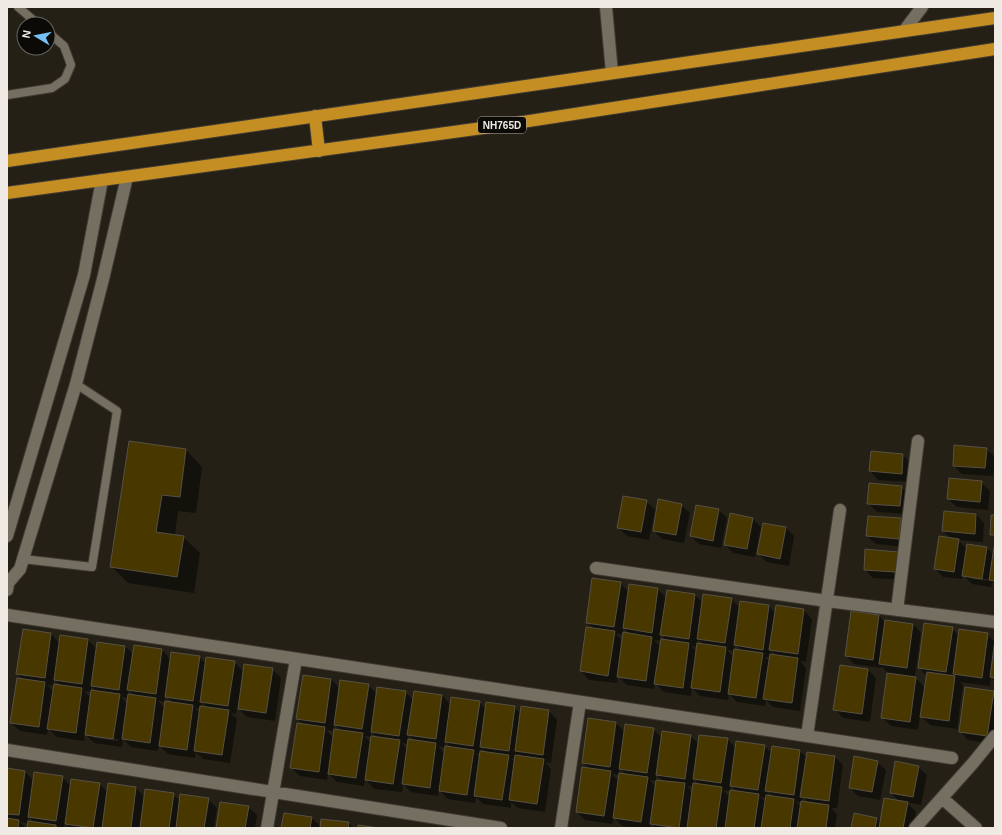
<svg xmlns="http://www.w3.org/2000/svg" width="1002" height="835" viewBox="0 0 1002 835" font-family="Arial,sans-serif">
  <rect width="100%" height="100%" fill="#242015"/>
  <!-- shadow -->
  <path fill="#0007" fill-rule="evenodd" d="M986 449 995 457 993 476 962 474 954 466Z
    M186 450 202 467 196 513 178 511 175 535 183 537 200 553 194 593 128 583 111 566Z
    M903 455 911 463 910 482 878 480 870 471Z
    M981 482 990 491 988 510 957 507 948 499Z
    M901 487 910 495 908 514 877 512 868 503Z
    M646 501 655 510 649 540 627 536 618 527Z
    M681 505 690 513 684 543 662 539 654 531Z
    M719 510 727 518 721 548 699 544 691 536Z
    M976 514 984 523 983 542 958 540 967 549 968 545 987 548 994 555 995 548V584L992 581 991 587 972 584 963 575 962 579 943 577 935 568 951 539 943 531ZM972 577 988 579 987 581 972 579Z
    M752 518 761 527 755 557 733 553 725 544Z
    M900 519 909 528 907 547 876 544 867 536Z
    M764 524 786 528 794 536 789 566 767 562 758 554Z
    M897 553 906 562 904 580 873 578 865 570Z
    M620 583 629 592 657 589 667 598 695 595 703 603 731 599 740 608 768 606 776 613 804 610 812 619 806 662 800 661 806 668 800 711 773 707 766 700 765 706 737 702 729 694 728 700 700 696 692 688 691 696 664 692 655 683 654 689 627 685 618 676 617 683 589 680 581 671 594 629 587 622ZM623 627 630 634 623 633ZM616 634 624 635 623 641ZM661 634 667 641 660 640ZM698 639 704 645 697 644ZM654 640 662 641 661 647ZM735 644 742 651 734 650ZM691 646 698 647 697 652ZM727 650 735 651 734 657ZM772 651 777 656H771ZM765 657H770V662Z
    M852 612 879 616 886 623 913 624 921 633 915 676H914L925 688 927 676 919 668 952 628 959 636 987 634 995 642V681L991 677 990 686 959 682 963 685 957 729 930 725 920 715 918 730 891 726 882 717 888 673 881 666V668L854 664 846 656Z
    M51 634 60 644 61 636 88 640 97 649 98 643 125 646 134 655 162 650 171 660 199 657 206 664 234 662 244 672 272 669 281 678 275 721 247 717 237 707 236 714 230 713 237 719 230 763 203 759 196 752 195 758 168 754 159 745 158 751 131 747 123 739 122 747 94 743 85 734 84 741 57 737 48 728 47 735 20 731 11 723 24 680 17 674ZM54 679 61 686 53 685ZM47 685 55 686 54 692ZM91 686 98 692 91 691ZM129 690 135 696 128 695ZM84 691 92 692 91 698ZM165 696 169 699 172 703 164 702ZM121 697 128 698 127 704ZM158 701 166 702 165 708ZM202 702 207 708 201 707ZM195 708 201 709 200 713ZM94 736 118 739V741L94 738Z
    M868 670 876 678 870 722 843 718 835 709Z
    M331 679 340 689 368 685 377 694 405 692 414 700 442 695 451 705 479 702 486 709 514 707 521 714 522 708 549 711 557 720 551 763 545 762 551 769 545 812 518 808 511 802V808L483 804 476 797 475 803 448 799 439 790 438 796 411 792 403 784 402 792 374 789 365 779 364 786 337 782 328 773 327 780 300 776 291 768 304 725 297 719ZM334 724 341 731 333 730ZM326 730 335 731 334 738ZM371 731 378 738 371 736ZM409 735 415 741 408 740ZM364 736 372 737 371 743ZM445 741 452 748 444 747ZM401 743 408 744V749ZM438 746 446 748 445 754ZM482 748 487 753 481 752ZM475 753 481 754 480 758ZM518 753 522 757H517ZM511 758 515 759V762Z
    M994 692 995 693V744L968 740 960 731Z
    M589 719 616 723 625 732 653 729 662 738 690 736 699 744 727 739 736 748 764 746 772 753 800 751 807 758 835 757 843 765 837 808H831L837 814 835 828H655L651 823 650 828H638L622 826 614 817 612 824 585 820 577 812 589 769 583 763ZM619 768 627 775 619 774ZM612 774 620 775 619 781ZM656 774 664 782 656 781ZM694 779 700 785 693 784ZM650 780 657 781 656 787ZM731 785 738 792 730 791ZM687 786 694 787 693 793ZM723 790 731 791 730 797ZM768 791 773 797 767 796ZM760 797 766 798V802ZM803 797 808 802H802ZM796 802 801 803V807Z
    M877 762 886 770 880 800 858 796 850 788Z
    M918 767 927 775 921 805 906 802 916 812 913 828H852L877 818 881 823 900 802 891 793Z
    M7 769 25 772 34 781 62 777 71 786 99 784 107 792 136 788 145 797 173 794 180 801 208 799 217 808 214 828H70L65 823 64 828H28L29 824 20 822 26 828H7ZM28 816 35 823 27 822Z
    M248 807 257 815 255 828H217Z
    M312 818 321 827 322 820 349 823 353 828H282Z"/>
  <!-- building -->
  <path fill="#493700" stroke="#565144" d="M129 441 186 449 180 497 162 495 156 532 184 536 177 577 110 567Z
    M954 445 987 448 985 468 953 466Z
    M871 451 903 454 902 474 869 471Z
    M949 478 982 481 980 502 947 499Z
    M869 483 902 486 900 506 867 504Z
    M623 496 647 500 641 532 617 528Z
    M658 499 682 504 676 535 653 531Z
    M696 505 719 509 713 541 690 536Z
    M944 511 976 514 975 534 942 531Z
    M730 513 753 518 747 549 724 545Z
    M991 515H995V535H990Z
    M868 516 901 518 899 539 866 536Z
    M763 523 786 527 780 559 757 554Z
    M939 536 959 539 954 572 934 569Z
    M967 544 987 547 982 579 962 576Z
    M994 547H995V581L989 580Z
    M865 549 898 552 896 572 864 570Z
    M592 578 621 582 614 627 586 623Z
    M629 584 658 588 652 633 623 628Z
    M667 590 695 594 689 639 660 635Z
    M703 594 732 598 725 643 697 639Z
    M740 601 769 605 763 650 734 645Z
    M776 605 804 609 798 654 769 650Z
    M851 611 879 615 873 660 845 656Z
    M885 620 913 624 907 668 879 664Z
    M924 623 953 627 946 672 918 668Z
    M586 627 615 631 608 676 580 671Z
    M23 629 51 633 45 678 16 674Z
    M959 629 988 633 982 678 953 674Z
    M623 632 652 637 646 681 617 677Z
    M60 635 88 639 82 684 54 680Z
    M661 639 689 643 683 688 654 684Z
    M995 639V678L990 677Z
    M97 642 125 646 119 690 91 686Z
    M697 643 726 647 720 692 691 688Z
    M134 645 162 649 156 694 127 690Z
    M734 649 763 653 756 698 728 694Z
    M171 652 200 656 193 701 165 697Z
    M770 654 798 658 792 703 763 699Z
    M206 657 235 661 228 706 200 702Z
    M244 664 273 668 266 713 238 709Z
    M840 665 868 669 862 714 833 710Z
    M927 672 955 676 949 721 920 717Z
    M887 673 916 677 910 722 881 718Z
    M303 675 331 679 325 723 296 719Z
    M17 678 45 682 39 727 10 723Z
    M340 680 369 684 362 729 334 725Z
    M54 684 82 688 76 733 47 729Z
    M377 687 406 691 399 736 371 732Z
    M965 687 994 691 987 736 959 732Z
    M91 690 120 694 113 739 85 735Z
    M414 691 442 695 436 739 407 735Z
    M128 694 156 698 150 743 122 739Z
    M451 697 480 701 473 746 445 742Z
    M165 701 193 705 187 750 159 746Z
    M486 702 515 706 509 751 480 747Z
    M200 706 229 710 222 755 194 751Z
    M521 706 549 710 543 755 515 751Z
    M588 718 616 722 610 767 582 763Z
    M297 723 325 727 319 772 290 768Z
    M625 724 654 728 647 773 619 769Z
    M334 729 363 733 356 778 328 774Z
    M662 731 691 735 685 779 656 775Z
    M699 735 728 738 721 783 693 779Z
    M371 736 400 740 393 784 365 780Z
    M408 739 436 743 430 788 402 784Z
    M736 741 765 745 758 790 730 786Z
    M445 746 474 750 467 795 439 791Z
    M772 746 800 750 794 795 765 791Z
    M480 751 509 755 502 800 474 796Z
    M807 752 835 756 829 801 800 797Z
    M515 755 544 759 537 804 509 800Z
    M854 756 878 761 872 792 849 788Z
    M895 761 919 766 913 797 890 793Z
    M582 767 611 771 604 816 576 812Z
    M7 768 25 771 19 815 7 814Z
    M34 772 63 776 56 821 28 817Z
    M619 773 648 777 641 822 613 818Z
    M71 779 100 783 93 828 65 824Z
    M656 780 685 783 679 828 650 824Z
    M108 783 136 787 131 828H102Z
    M693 783 722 787 716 828H687Z
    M145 789 174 793 169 828H140Z
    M730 790 759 794 754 828H725Z
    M180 794 209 798 204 828H176Z
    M766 795 794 799 790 828H761Z
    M884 798 908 802 903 828H879Z
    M801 801 829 805 826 828H797Z
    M220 802 249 806 245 828H216Z
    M284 813 312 817 310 828H281Z
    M854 813 877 818 875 828H851Z
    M7 818 19 820 18 828H7Z
    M321 819 349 822 348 828H320Z
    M28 821 56 825V828H27Z
    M358 825 379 828H358Z"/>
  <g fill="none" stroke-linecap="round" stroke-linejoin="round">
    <!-- lane casing -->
    <g stroke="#403b34" stroke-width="10">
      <path id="lane" d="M18 7 38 24
        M7 95 52 88 65 79 71 65 64 46 48 32
        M23 559 92 567 117 411 76 384"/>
    </g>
    <!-- street casing -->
    <g stroke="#403b34" stroke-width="14">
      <path id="street" d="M606 7 612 73
        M904 31 922 7
        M7 536 84 275 102 180
        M596 568 827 601 995 622
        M7 590 8 583 20 569 76 384 103 279 127 177
        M897 610 918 441
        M7 615 952 758
        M807 736 840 510
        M7 750 501 828
        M942 798 976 828
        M267 828 296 659
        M561 828 580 702
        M915 828 973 763 995 736"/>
    </g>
    <!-- highway casing -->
    <g stroke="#403b34" stroke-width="14">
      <path id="highway" d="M315 116 319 151
        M7 161 995 18
        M7 193 490 127 995 49"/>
    </g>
    <!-- lane -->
    <use href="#lane" stroke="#756f62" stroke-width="8"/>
    <!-- street -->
    <use href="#street" stroke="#756f62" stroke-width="12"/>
    <!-- highway -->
    <use href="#highway" stroke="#c48e23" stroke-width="12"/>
  </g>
  <g text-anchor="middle" stroke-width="3" stroke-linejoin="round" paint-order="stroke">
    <!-- shield labels -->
    <rect fill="#0c0a06" stroke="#aba8a1" stroke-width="1" x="478" y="117" width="48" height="16" rx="3"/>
    <g font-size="10" font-weight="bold" fill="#efebe4">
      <text x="502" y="129">NH765D</text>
    </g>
  </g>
  <!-- border -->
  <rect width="1002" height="835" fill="none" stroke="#efebe4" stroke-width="16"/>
  <!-- north arrow -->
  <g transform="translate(36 36) rotate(280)"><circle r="19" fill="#0c0a06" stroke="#67645f"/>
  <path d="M0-3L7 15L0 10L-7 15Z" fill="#75c0f6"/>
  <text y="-6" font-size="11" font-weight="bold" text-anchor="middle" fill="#efebe4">N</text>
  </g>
</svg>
